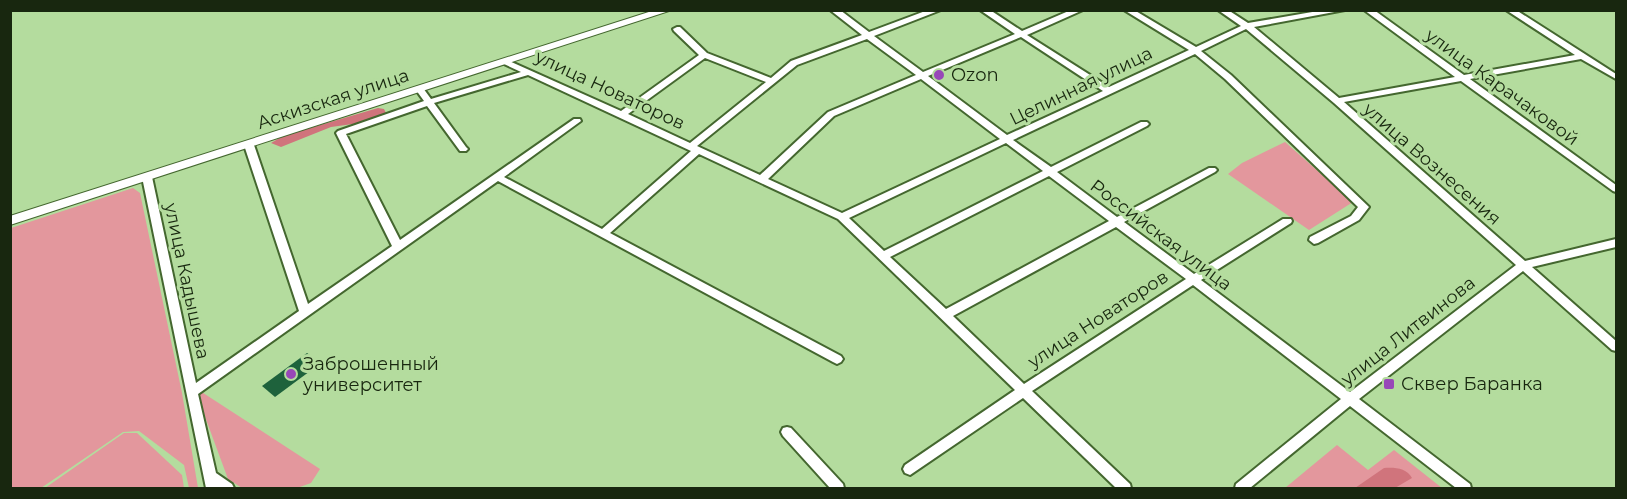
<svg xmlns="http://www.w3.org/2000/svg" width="1627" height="499" viewBox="0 0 1627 499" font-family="Montserrat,sans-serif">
  <rect width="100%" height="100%" fill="#b4dc9e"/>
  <!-- green -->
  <path fill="#e3979d" d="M1285 142 1353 202 1309 230 1228 174 1242 163Z
    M133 188 140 193 182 393 198 488H189L184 465 139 431 123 432 41 488H11V228Z
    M197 389 320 469 311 483 297 488H242L228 479 197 395Z
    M124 433H137L182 475 184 488H45Z
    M1337 445 1368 470 1394 450 1442 488H1285Z"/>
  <!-- forest -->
  <path fill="#d0747c" d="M378 108 384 109 386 113 360 123 331 127 281 147 271 143 283 136Z
    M1384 468C1394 467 1407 468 1412 478L1395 488H1355Z"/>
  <!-- building -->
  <path fill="#1e623c" d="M307 353 321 363 275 397 262 386Z"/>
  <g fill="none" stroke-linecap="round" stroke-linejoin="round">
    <!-- minor casing -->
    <g stroke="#44672f" stroke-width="4">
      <path id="minor" d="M830 10H840L869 32 928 10H941L874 36 923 72 1015 34 980 10H990L1022 31 1071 10H1083L1027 35 1109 87 1189 50 1124 10H1134L1196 47 1241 26 1218 10H1228L1248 23 1324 10H1345L1254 27 1339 98 1455 77 1364 10H1374L1464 75 1575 55 1506 10H1516L1616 74V79L1581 59 1470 79 1616 185V192L1613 191 1461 81 1344 102 1525 261 1616 239V247L1532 267 1616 341V351L1612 350 1523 271 1359 399 1470 484 1471 488H1456L1350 406 1250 488H1235L1236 484 1341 399 1193 285 1032 391 1130 484 1131 488H1116L1023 398 910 475 905 473 903 469 905 465 1015 390 838 219 699 154 610 233 841 356 843 359 841 362 837 364 833 362 498 181 198 394 216 473 232 484 234 488H206L142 177 144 175H150L152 177 196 383 299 311 244 145 246 143H252L254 145 308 304 392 246 336 133 338 131 424 101 416 90 417 88H423L431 99 521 72 504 64 503 62 507 60 621 111 699 55 674 31 673 29 677 27H680L707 53 771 78 791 61 862 35ZM1246 29 1334 103 1516 265 1350 392 1201 280 1291 223 1292 221 1291 219H1283L1194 274 1124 222 1215 172 1217 170 1215 168H1209L1117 217 1057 172 1147 126 1149 124 1147 122H1141L1051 167 1013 140 1195 54 1225 79 1358 207 1351 216 1310 237 1309 240 1314 244 1318 243 1359 220 1369 207 1231 75 1201 51ZM1021 37 1103 91 1007 135 928 76ZM867 39 916 75 828 112 760 175 697 146 797 65ZM705 58 766 82 690 143 628 114ZM528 75 691 151 602 229 504 177 581 121 580 119H574L400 240 346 134 427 106 460 151H466L468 149 466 147 434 103ZM921 79 1000 139 842 213 768 179 834 116ZM1006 143 1043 171 884 251 849 218ZM1049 176 1109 221 946 309 890 257ZM1116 227 1186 279 1024 384 953 316Z
        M787 427 791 428 843 484 844 488H830L783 436 781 432 783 428Z"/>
    </g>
    <!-- major casing -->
    <g stroke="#44672f" stroke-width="2">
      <path id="major" d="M655 10H672L10 225V216Z"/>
    </g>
    <!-- minor -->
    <use href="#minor" fill="#fff" fill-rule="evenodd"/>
    <!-- major -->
    <use href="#major" fill="#fff" fill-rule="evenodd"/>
  </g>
  <!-- markers -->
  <g fill="#9848b8" stroke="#b4dc9e" stroke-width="2">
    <circle cx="939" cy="75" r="6"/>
    <circle cx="291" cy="374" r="6"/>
    <rect x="1383" y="378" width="12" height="12" rx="3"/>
  </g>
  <g text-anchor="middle" stroke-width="6" stroke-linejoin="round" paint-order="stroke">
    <!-- poi labels -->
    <g font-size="18" fill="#18270f" stroke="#b4dc9e" text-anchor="start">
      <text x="951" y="81">Ozon</text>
      <text x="303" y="370">Заброшенный<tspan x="303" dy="21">университет</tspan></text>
      <text x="1401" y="390">Сквер Баранка</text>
    </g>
    <!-- street labels -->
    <g font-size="18" fill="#18270f" stroke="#b4dc9e">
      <text transform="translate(1081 86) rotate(-26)" y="6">Целинная улица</text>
      <text transform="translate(1502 87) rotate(36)" y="6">улица Карачаковой</text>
      <text transform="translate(610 90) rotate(25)" y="6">улица Новаторов</text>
      <text transform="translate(333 99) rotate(-18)" y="6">Аскизская улица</text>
      <text transform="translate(1432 164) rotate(41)" y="6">улица Вознесения</text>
      <text transform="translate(1161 235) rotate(37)" y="6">Российская улица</text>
      <text transform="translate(187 281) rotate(78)" y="6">улица Кадышева</text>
      <text transform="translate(1098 319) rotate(-33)" y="6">улица Новаторов</text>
      <text transform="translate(1408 331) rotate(-38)" y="6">улица Литвинова</text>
    </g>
  </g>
  <!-- border -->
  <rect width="1627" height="499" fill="none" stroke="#18270f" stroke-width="24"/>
</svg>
